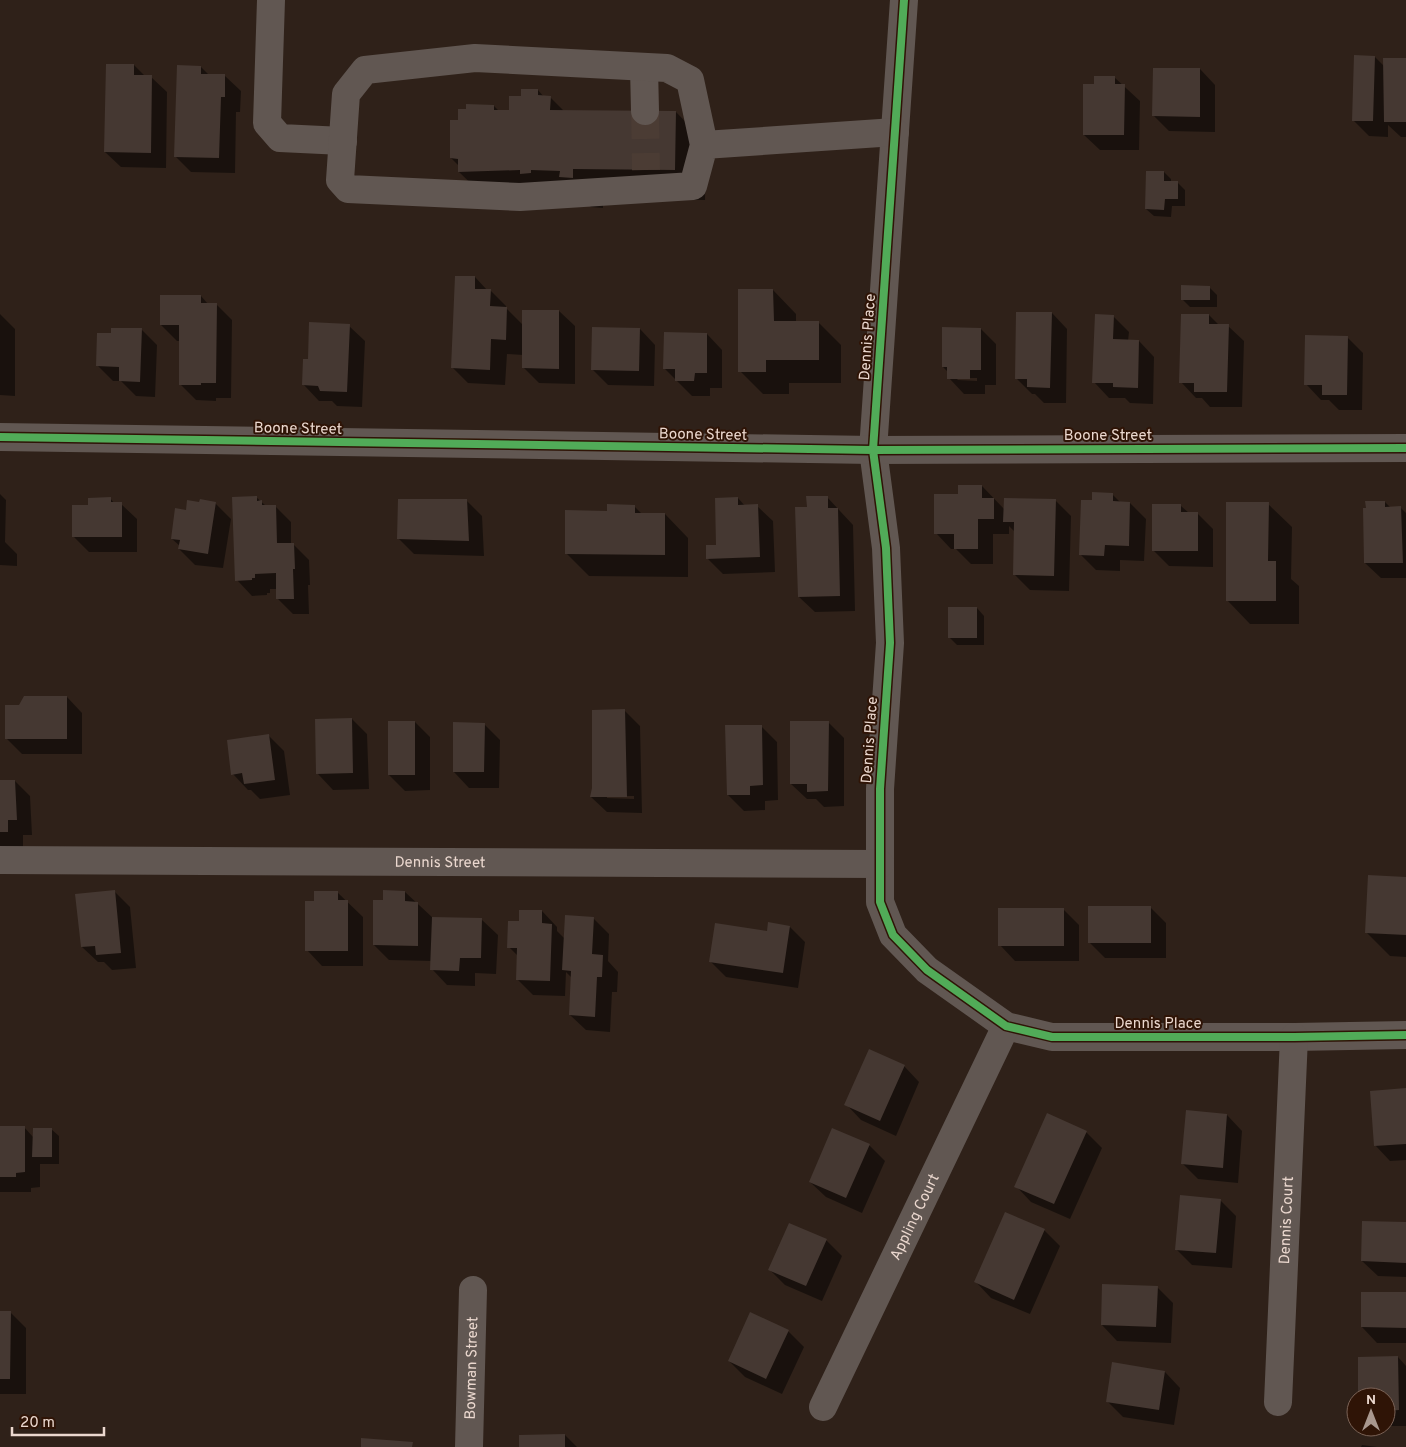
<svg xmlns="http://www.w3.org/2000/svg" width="1406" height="1447" viewBox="0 0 1406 1447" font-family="Overpass,sans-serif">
  <rect width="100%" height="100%" fill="#2f2119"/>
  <!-- shadow -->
  <path fill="#0007" fill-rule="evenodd" d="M1375 57 1385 67 1406 59V137H1401L1388 125V137L1369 136 1353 120Z
    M134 65 145 76 151 77 167 92 166 168 121 167 105 152Z
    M201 67 209 75 225 76 241 91 240 112H236L235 173 191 172 175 156Z
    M1200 69 1215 85V132L1169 131 1154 116Z
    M1114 77 1140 101 1139 150H1100L1084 135 1095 85Z
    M538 90 544 97H550L564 111 676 112 706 143 705 200 603 199V208L591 207 585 201 490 202 459 172V166L451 158 459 122 494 106 499 111H510L522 97Z
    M1164 172 1171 179V183H1178L1185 190V206H1172L1171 217 1154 216 1146 209Z
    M475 277 487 290H490L506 306V308L523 325 559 311 575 326V384L539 383 523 367V355L507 354 505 385 468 383 453 368Z
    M1209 287 1217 295V307H1190L1182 299Z
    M773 290 796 314V322H818L841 345V383H789V394H763L740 371Z
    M201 296 208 304H216L232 320 231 398H216V401L196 400 180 384V341H177L161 325Z
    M1052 313 1067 329 1066 403H1044L1035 394H1032L1016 378Z
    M0 314 15 329V396L0 395Z
    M1209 315 1219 325 1228 326 1244 341 1242 407H1210L1202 398H1196L1181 382Z
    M1113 316 1129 332 1128 341H1139L1154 357 1153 404 1130 403 1125 398H1109L1094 382Z
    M349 326 365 341 362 407 337 406 332 401H319L304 385 309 360Z
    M141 329 157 345 155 397 136 396 121 381H113L97 365 112 334Z
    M640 329 655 345 654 386 608 385 592 369Z
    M981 329 996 344V385H985V394H964L949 378V373L943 367ZM956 378H977V381L958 380Z
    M707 334 722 350V388H710V396H692L664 368Z
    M1347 337 1363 353 1362 410H1339L1329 400H1321L1306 384Z
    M982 486 1005 510 1055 500 1071 516 1069 591 1030 590 1014 574 1015 532 1009 526V534H993V564H971L956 549H951L936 533 959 495Z
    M0 494 6 500 5 542 17 554V566L0 565Z
    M1112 494 1121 503H1130L1146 519 1144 561 1120 560V571L1096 570 1081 555 1094 502Z
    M256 497 266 506H275L291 522V544H293L309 560 310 585H308L309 614H293L278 599 277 589H270V593H267V595L252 596 237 580Z
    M827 497 853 525 855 611 815 612 799 597 808 509Z
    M110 498 115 504H121L137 519V552H89L74 537 89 506Z
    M738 498 745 506H757L773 521 775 572 723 574 708 559 717 546Z
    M466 500 482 516 484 556 414 554 398 538Z
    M1385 502 1391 508H1401L1406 513V578H1381L1365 563Z
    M215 503 231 519 223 568 195 565 179 549 180 546 172 539 187 511Z
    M1268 504 1292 527 1291 579 1299 586V624H1250L1227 600Z
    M634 506 642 514H665L688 538V577L589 576 566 553 609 512Z
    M1181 506 1189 513H1197L1213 529V567L1169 566 1153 550Z
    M977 608 984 616V645H957L949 637Z
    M67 697 82 713V754H22L6 738 19 706Z
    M625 711 640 726 642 813 607 812 591 797 593 788ZM607 796H634V799L607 798Z
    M352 719 367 734 369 789 333 790 318 774Z
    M415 722 430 737V790L405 791 389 775Z
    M828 722 844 738V806L824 807 816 799H807L791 784Z
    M484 724 500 740 499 788H469L454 772Z
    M761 726 777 742 778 800 765 801V810L744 811 728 795Z
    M268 735 284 751 290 795 260 799 251 790H248L233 774Z
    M0 781H15L30 796 32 835H23V847L0 848Z
    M1406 879V957L1390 956 1367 933Z
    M114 891 130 907 136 968 112 970 104 962H98L82 947Z
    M337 892 363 917V966H322L307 950 315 902Z
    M405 892 433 918 482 920 498 935 496 974 475 973V986L447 985 432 969V961L389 960 374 945 384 901Z
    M1150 907 1166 923V958H1105L1089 942Z
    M1063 909 1079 925V961H1015L1000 945Z
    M542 911 557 927V931L565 939 593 918 609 934 608 961 618 972 617 992H612L610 1032 586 1030 570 1015 572 978 566 972 565 996 533 995 517 979 518 956 509 947 520 922Z
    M790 927 805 942 798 988 726 977 710 961 768 932Z
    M904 1066 919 1082 896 1136 861 1120 846 1104Z
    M1406 1090V1160L1390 1161 1375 1145Z
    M1227 1115 1242 1131 1238 1183 1198 1179 1182 1163Z
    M24 1127 33 1137 51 1129 59 1136V1164H40V1187L31 1188V1192H0V1128Z
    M1086 1132 1102 1148 1070 1219 1031 1202 1016 1186Z
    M869 1145 885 1161 862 1213 826 1197 810 1182Z
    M1220 1200 1236 1216 1232 1268 1192 1265 1176 1249Z
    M1406 1223V1277L1378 1276 1362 1261Z
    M1044 1230 1060 1246 1030 1314 991 1298 976 1282Z
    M826 1240 842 1256 822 1301 785 1285 770 1270Z
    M1157 1287 1173 1303 1171 1343 1117 1341 1102 1325Z
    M1406 1294V1343H1377L1362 1327Z
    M0 1312H10L26 1328V1394H0Z
    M788 1331 804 1347 782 1394 745 1377 729 1361Z
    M1398 1357 1406 1366V1426H1386V1397H1359Z
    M1113 1364 1165 1372 1180 1388 1174 1425 1123 1417 1107 1401Z
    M565 1435 577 1447H520Z
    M1362 1445 1377 1447H1361Z"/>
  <!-- building -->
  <path fill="#453832" d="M1354 55 1375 56 1373 121H1352Z
    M1383 58H1406V122H1384Z
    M106 64H134V75H152L151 153 104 152Z
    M177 65 201 66V74H225V97H221L219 158 174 157Z
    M1153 68H1200V117L1152 116Z
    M1094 76H1115V84H1125L1124 135H1083V84H1094Z
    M521 89H538V95L551 96 550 110 676 111 675 170 573 169V178L559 177 560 171 531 170V173L520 174V170L458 172V159L450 158V120H458V109H466V104L494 105V110H509V96H521Z
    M1146 171H1164V181H1178V199H1165L1164 210 1145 209Z
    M455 276H475V289H491L490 306 507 307 506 340 491 339 490 370 451 368Z
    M1181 285 1210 286V300H1181Z
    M738 289H773L774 321H819V360H766V372H738Z
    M160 295H201V303H217L216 383H201V385H179V325H160Z
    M522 310H559V369L522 368Z
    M1016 312H1052L1050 388 1027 387V379H1015Z
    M1095 314 1114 315 1113 339 1139 340 1138 388 1113 387V383H1092Z
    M1181 314H1209V324H1229L1227 392H1194V383H1179Z
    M309 322 350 324 347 392 320 391 318 386 302 385 303 359H308Z
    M592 327 640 328 639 371 591 370Z
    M942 327 981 328V370H970V379H947V367H942Z
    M111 328H142L140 382 119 381V367L96 366 97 333H111Z
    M664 332 707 333V373H695L694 381H675V369H663Z
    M1305 335 1348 336 1347 395H1322V385H1304Z
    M958 485H982V498H994V519H978V549H954V534H934V494H958Z
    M1092 492 1113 493V501L1130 502 1129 546 1105 545 1104 556 1079 555 1081 500H1092Z
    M257 496V501L262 500V505H276L277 543H294L295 569H293L294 599H276V573L255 574V578H252V580L235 581 232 497Z
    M806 496H828V508H838L840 596 798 597 795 507H807Z
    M111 497V502H122V537H72V505H88V498Z
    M738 497V505L758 504 760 557 706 559V545H716L715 498Z
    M1004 498 1056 499 1054 576 1013 575 1014 522H1003Z
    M200 499 216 502 208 554 178 549 180 540 171 539 175 508 186 510 187 500 199 502Z
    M398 499H467L469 541 397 539Z
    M1365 501H1385V507L1401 506 1403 563H1364L1363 508H1366Z
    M1226 502H1269L1268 561H1276V601H1226Z
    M607 504 635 505V513H665V555L565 554V510L607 511Z
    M1152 504H1181V512H1198V551H1152Z
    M948 607H977V638H948Z
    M24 696H67V739H5V705H19Z
    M625 709 627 797H590L592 788V710Z
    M352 718 353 773 316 774 315 719Z
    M388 721H415V775H388Z
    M790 721H829L828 791 807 792V784H790Z
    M453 722 485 723 484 772H453Z
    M725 725H762L763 785 750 786V795H727Z
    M269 734 275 780 244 784 242 773 231 775 227 740Z
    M0 780H15L17 820H8V832H0Z
    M1368 875 1406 877V935L1365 933Z
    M115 890 121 953 96 955 95 946 81 947 75 894Z
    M383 890 405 891V901L418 902V946L373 945V900H383Z
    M314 891H338V900H348V951H305V901H314Z
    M1088 906H1151V943H1088Z
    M998 908H1064V946H998Z
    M519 910H542V923L552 924 550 981 516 980 517 948H507L508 921H519Z
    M565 915 594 917 592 954 603 955 602 977H597L595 1017 569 1015 571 971 562 970Z
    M432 917 482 918 481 958H460L459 971 430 970Z
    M768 922 790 926 783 973 709 962 715 923 767 931Z
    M869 1049 905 1065 880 1121 844 1105Z
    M1406 1088V1144L1374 1146 1370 1091Z
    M1186 1110 1227 1114 1223 1168 1181 1164Z
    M1047 1113 1087 1131 1054 1204 1014 1187Z
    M0 1126H25V1172L16 1173V1177H0Z
    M33 1128H52V1157H32Z
    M832 1128 870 1144 846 1198 809 1182Z
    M1180 1195 1221 1199 1216 1253 1175 1250Z
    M1005 1212 1045 1229 1014 1300 974 1282Z
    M1362 1221 1406 1222V1263L1361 1261Z
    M789 1223 827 1239 806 1286 768 1270Z
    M1102 1284 1158 1286 1156 1327 1101 1325Z
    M1361 1292H1406V1328L1361 1327Z
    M0 1311H11L10 1379H0Z
    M750 1312 789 1330 766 1379 728 1361Z
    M1398 1356 1399 1410 1386 1411V1397H1358V1357Z
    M1112 1362 1165 1371 1159 1410 1106 1402Z
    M565 1434V1447H519V1435Z
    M361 1438 413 1442 412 1447H361Z"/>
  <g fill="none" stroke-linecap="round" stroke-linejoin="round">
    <!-- minor-tunnel -->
    <path stroke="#4b3c34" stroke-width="28" stroke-dasharray="28 14" stroke-linecap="butt" d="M645 111 646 170"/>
    <!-- minor -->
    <g stroke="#615752" stroke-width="28">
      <path d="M271 0 267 123 280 138 343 141"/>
      <path d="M904 0 873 450 886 548 890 643 880 789V902L893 935 927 970 1006 1026 1052 1037H1294L1406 1035"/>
      <path d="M644 67 645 111"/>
      <path d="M704 145 693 186 520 197 348 189 340 180 346 94 365 70 475 58 667 68 690 80 704 145 895 132"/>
      <path d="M0 437 873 450 1406 448"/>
      <path id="s1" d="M0 860 880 864"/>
      <path id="s2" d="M1278 1402 1294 1037"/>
      <path id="s3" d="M823 1407 1006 1026"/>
      <path id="s4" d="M469 1447 473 1290"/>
    </g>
    <!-- cycleway casing -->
    <g stroke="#2f1406" stroke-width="11">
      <path id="cycleway" d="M904 0 873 450 886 548 890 643 880 789V902L893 935 927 970 1006 1026 1052 1037H1294L1406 1035
        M0 437 873 450 1406 448"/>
    </g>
    <!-- cycleway -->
    <use href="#cycleway" stroke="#51ab58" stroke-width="8"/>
  </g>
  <g text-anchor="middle" stroke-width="4" stroke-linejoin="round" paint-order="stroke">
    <!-- street labels -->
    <g font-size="15" fill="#ebd8cf" stroke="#2f1406">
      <text transform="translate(867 337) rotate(-86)" y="5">Dennis Place</text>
      <text transform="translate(298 428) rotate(1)" y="5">Boone Street</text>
      <text transform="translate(703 434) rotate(1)" y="5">Boone Street</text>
      <text x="1108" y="440">Boone Street</text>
      <text transform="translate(869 740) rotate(-86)" y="5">Dennis Place</text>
      <text dy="5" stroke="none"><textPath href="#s1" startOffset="440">Dennis Street</textPath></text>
      <text x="1158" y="1028">Dennis Place</text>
      <text dy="5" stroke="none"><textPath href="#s3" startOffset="211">Appling Court</textPath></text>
      <text dy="5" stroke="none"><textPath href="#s2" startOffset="182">Dennis Court</textPath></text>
      <text dy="5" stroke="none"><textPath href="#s4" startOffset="79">Bowman Street</textPath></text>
    </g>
  </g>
  <!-- north arrow -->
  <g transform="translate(1371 1412)"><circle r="24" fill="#2f1406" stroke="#7a6256"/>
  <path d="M0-4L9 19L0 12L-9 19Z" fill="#a9988f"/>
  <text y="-8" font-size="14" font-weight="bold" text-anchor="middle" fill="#ebd8cf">N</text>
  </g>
  <!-- scale -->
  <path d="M12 1427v8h92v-8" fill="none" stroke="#ebd8cf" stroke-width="2.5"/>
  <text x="20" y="1427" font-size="15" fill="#ebd8cf" stroke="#2f1406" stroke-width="4" paint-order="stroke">20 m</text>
</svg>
